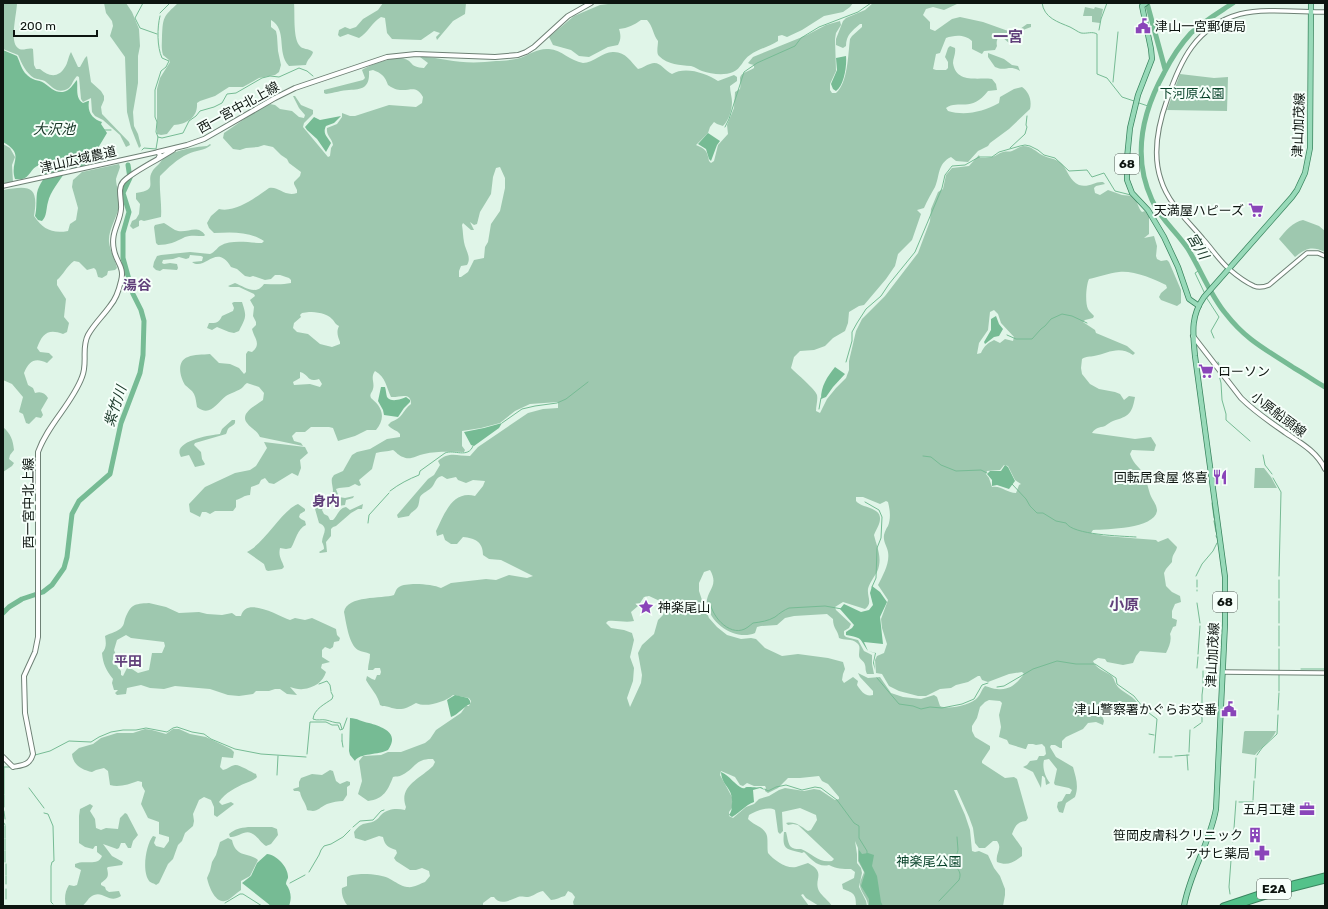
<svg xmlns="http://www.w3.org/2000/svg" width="1328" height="909" viewBox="0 0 1328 909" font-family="Rubik,'Noto Sans JP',sans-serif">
  <rect width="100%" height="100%" fill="#e0f5e8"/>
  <!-- green -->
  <path fill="#9ec8af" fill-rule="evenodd" d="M3 3H17C17 13 9 42 18 48 22 52 28 47 33 49L34 65 36 69H40C48 76 58 79 65 67 68 63 68 57 71 52L78 67H80L85 58 87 56 91 82 101 91 104 96V100L101 107 102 114 129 142 130 145 126 147 120 135 103 120 95 116 92 112 91 98 83 102 81 99 79 77 77 76C72 81 72 88 65 90 57 93 52 87 46 82 43 79 38 80 34 78 26 73 22 64 18 55L3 49Z
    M104 3H126L132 12 139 29 140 46 138 56V83L133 112 134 126 138 134 141 146 139 148 131 128 127 112 125 57 110 36 113 26 112 21 106 13Z
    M178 3H294C295 13 293 37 299 45 302 50 309 48 313 52 312 57 307 59 306 65L289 66C276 52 288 30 271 20V27L276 31 277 36 278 51 281 65 279 72 275 75 259 78 243 87H229L215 96 200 101 197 103C198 118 186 124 174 125L167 134 161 135 157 134V89L160 78 170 62 169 60 163 55C161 48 162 43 162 36 163 17 163 17 178 3Z
    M383 3H466L465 14 453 21 437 40 436 37 440 33 434 31 421 40 392 39 387 33 385 18 381 17C372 22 368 33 359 38L348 34 340 37 338 35 339 30 345 27 350 29 356 27 363 19 378 10Z
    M616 3H853L850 7 843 12 824 16 802 30 787 37 782 35 778 36V41C769 47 758 49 750 55 743 59 741 69 733 72 724 76 711 74 702 71 699 70 695 67 691 66 680 65 668 65 659 56 656 53 658 46 658 41 653 35 653 26 647 20H641C634 25 628 28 619 29 621 35 621 40 618 45L608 47 589 57 579 56 571 50 553 45 549 37 574 16 600 5Z
    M873 3H957V4L944 10 933 7 926 9 923 15 930 22V29L935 31 952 19 960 17 983 22 1011 32 1020 29 1027 24H1031V27L1023 30 1018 37 1008 38 1009 43 1002 37 1000 36C997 38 996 42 997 46L995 50 984 51 982 54 972 49V41C965 34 954 35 946 38L940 53 936 54 933 69 936 70H946L948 68V62L945 57 948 48 950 46 955 48C956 54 953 58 953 63 956 84 978 77 992 79L996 84 997 90 988 91C971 113 959 99 946 108L948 111C965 116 983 112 999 103L1000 97 1014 89 1022 87C1029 92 1032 100 1030 109L1009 129 990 143 988 146 978 151 968 162 956 161 951 157C937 164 940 176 935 187 931 194 927 201 924 208L917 210 921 214 912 240 898 254 895 266 886 279 864 305 859 306 849 312 848 323 845 331 833 338 825 346 814 350 800 351 794 357 791 368C797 374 815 389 817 395 818 400 816 406 816 411L820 413 827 399 836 388 846 378 849 370V361L856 331 862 319 885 296 918 253 930 221 931 209 938 192 943 189 946 175 952 168 969 166 979 155 980 158C983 158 988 158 992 157 996 156 999 153 1003 152 1006 151 1010 152 1012 151 1016 149 1019 147 1023 146 1032 146 1036 152 1042 155 1049 159 1056 158 1062 164 1068 171 1070 181 1079 185 1089 188 1095 181 1103 182L1105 184 1096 186 1094 188 1095 193 1100 195 1108 190 1122 195 1133 196C1138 202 1138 208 1142 212L1145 211 1149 216V234L1144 238 1154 236 1157 246 1156 256 1157 259 1161 261 1167 260 1169 262 1181 290V303L1177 306 1161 300 1159 297 1161 293 1167 288 1166 285C1155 279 1132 270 1119 272 1109 273 1098 277 1089 279 1086 285 1085 303 1088 309 1089 311 1092 314 1094 316L1093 318 1085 320 1083 322 1095 330 1096 333 1127 346 1135 353 1133 355C1119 345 1108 353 1094 356 1090 357 1086 356 1082 359L1081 368 1082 374 1090 384 1099 389 1115 392 1120 394 1124 400 1129 396 1135 397C1132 414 1129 416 1113 421 1110 422 1108 424 1105 426 1099 428 1096 427 1092 433L1135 439 1151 437 1156 445 1154 451 1132 450 1130 454C1134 466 1141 467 1145 477 1147 482 1148 488 1150 494 1152 500 1157 504 1157 511 1154 529 1107 529 1093 530L1091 533 1105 536 1156 540 1158 542 1168 538 1177 547C1176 553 1172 553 1172 562L1166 569 1164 573 1166 586 1172 592 1180 596 1181 602 1175 604 1172 611V618L1177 620 1176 626 1173 627 1170 634C1172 640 1169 647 1166 653L1140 651 1136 656 1133 663 1123 665 1107 662 1105 659 1098 658 1093 661C1096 669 1105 671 1112 676 1115 680 1115 684 1118 687 1124 693 1135 697 1139 705H1124L1119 707 1118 712H1104L1102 716 1104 721 1103 725 1096 722 1088 723 1083 729 1066 737 1062 741V748H1060L1055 745H1051L1050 747 1056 757 1073 767C1076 778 1079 786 1075 797L1066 803 1063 813 1059 812 1057 807 1058 802 1062 801 1066 794H1070L1072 790 1069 788 1055 785 1054 783 1057 769 1049 759 1044 760C1042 767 1045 777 1050 783L1046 785 1045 778 1043 776H1042L1041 788 1033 772 1023 767 1027 765 1030 761 1037 760 1039 756H1044L1046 754 1045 747 1042 744 1036 745 1033 744H1028L1026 749H1025L1009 744 1007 740 999 737 1001 727 999 715 1002 703 1000 701 989 700 985 702 980 707 977 718 972 726V731L975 737 990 746V749L982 761V763L1005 778 1014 777 1017 779 1028 818 1026 821C1017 822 1015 826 1012 834L1022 848V856C1013 863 1007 866 997 862 995 853 1003 849 997 841H993L985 848H979L975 843 973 828 969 817 957 790H954L965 815 970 830 972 851 975 852 979 851 988 855 994 868 1000 876 1005 889V895L1003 906H868C868 898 860 892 860 885 860 880 863 876 864 872L858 861V848L855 841 857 854V863L861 868 862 873 859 887 866 901 867 906H856C856 894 854 893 843 889L842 884 854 878 855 872 851 869C843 869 836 869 829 865 818 868 811 859 804 852L802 853C786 849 782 850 784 832H786C789 842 787 850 801 849 813 854 818 863 832 861L834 859 798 825 793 824 788 825 786 823C796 821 800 826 808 831L811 830 817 820 816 815 800 808 782 812 783 831 780 834 778 832 775 810C768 806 756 811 749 815L748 819C753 825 765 827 767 836 768 841 767 848 768 853 774 860 786 869 796 867 800 866 804 864 808 863 827 873 813 879 819 891 822 896 829 901 832 906H819L806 898 803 894 801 895 809 906H574L573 902 575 897 572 893 568 891 565 896C560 897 556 900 551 900L543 891C537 892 534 896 528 897 524 897 521 896 518 897 510 900 500 906 494 897H491L483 903V905L484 906H348C344 902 341 894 342 888L347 886V877C356 872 381 874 390 879 396 882 400 886 407 887 414 888 419 884 425 882L430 876 429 871 422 868 416 870H410L396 861 394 858 397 853 396 850C388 847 385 846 383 837L379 836 365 841 355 838 354 832C364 819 367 826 376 820 378 819 379 817 381 815 387 809 396 808 405 810L406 807C398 786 420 779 433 766L435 762 433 759C415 758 415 769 402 775 399 777 396 776 393 777 388 790 384 799 368 801L358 794 362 781 359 761 363 756 381 755 388 752H401L425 743 430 739 436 730 461 713 466 706H469L471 701 469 698 453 695C445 702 426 708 416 703 406 709 400 711 389 707 386 706 383 707 380 705 378 695 371 689 366 680L367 676 372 679 375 680 377 675H380L381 672 380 668H375L373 670H368C368 664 370 660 370 654 366 652 362 652 358 650 349 645 346 622 344 612 347 595 382 599 394 595 396 591 396 589 399 587 407 582 432 584 441 588L451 583 486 579 496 580 509 575 527 578 533 576 501 560 489 559 483 555C483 542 475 538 463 537L457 544H451L445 540 443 534 437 536 436 531C444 515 452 490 475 496L483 486 485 481 473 480 466 483 458 480 456 477 447 479 442 476C435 478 436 482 432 487 429 491 423 492 420 497 419 501 419 507 416 509 413 512 411 512 409 516L398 518 397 515 428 479 434 475 440 465 438 461C449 451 457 456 470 456L478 447 528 413 543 409 558 408V402L530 404 515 411 500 423 481 428 462 431V446L465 450 464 452C450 452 437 451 424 454 417 455 410 461 403 457 399 456 396 452 393 450 387 452 382 451 376 453L372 469 359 480 361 485 359 486 355 484 349 487 339 488 336 489 339 497 345 498 354 496 353 498 346 500 345 505 338 506 335 502H333L324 507 322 510 324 514 328 516 330 520H333C338 515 339 508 346 507L350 510 363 504 362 509H358L351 513 336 526 333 527 331 529V536L326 542 327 552 320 553 319 552 324 549C324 546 323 544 322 542 322 534 330 528 319 523L315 509C319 503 332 499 333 491 333 487 331 482 332 478L334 475 343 471 352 455 357 452 370 449 387 439 400 437V434C397 430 392 430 388 425L391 422C403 418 402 411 411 404 411 391 399 398 391 397 386 387 386 377 375 371 370 378 375 382 373 389 372 393 369 394 371 398 373 400 376 402 378 405 384 413 383 422 376 430H367L355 436 338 441 333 428 329 427H311L305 432H296L292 436 294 441 301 443 303 446 260 437C256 429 250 428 247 423 239 413 257 405 263 400L264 393 259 387 247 383C245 384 244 386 243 387 239 391 230 393 226 396 216 404 210 417 197 407 196 402 196 398 194 394 192 390 188 388 185 385 180 377 176 361 188 357 194 354 203 355 210 354L219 363 230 364 239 368 244 374 246 372V354L248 351 252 352C262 344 254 338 252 329L256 325V322L253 316 254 307 250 300 255 296 254 294 239 287H230L228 286 235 283C245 287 256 296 264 284 273 284 282 285 291 283V280L289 278 280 275H275L271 279 265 280 253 276 250 277 245 276 237 269 231 267C216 242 205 272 192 262L202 261 203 257 201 256 190 255 189 258 186 259 179 257 173 259 163 260 162 263 164 264 170 263 177 264 178 268 177 270 163 269 160 271 156 270 153 267 154 262 157 256 161 255 190 252 210 254C215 252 217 248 220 246 232 239 249 243 262 243L264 241C249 231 231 232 214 233L209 228 207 223 211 216 219 209C236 213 256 197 269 188 279 186 284 197 297 193V190L294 184V182L300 176 301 172 289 163 287 159 281 155 273 147 264 145 258 147 246 148 240 150 233 149 223 138 224 133 262 107 270 104 275 105 280 109 292 111 299 117 304 118 305 115 299 108 293 96H295L301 105 313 110V114L304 123 303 127 328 157 330 156 331 148 333 145C332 138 326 136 327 128L337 124 342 117V113L350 116H355L389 105 416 107 422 103 423 97C416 85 411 91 400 90 396 90 391 87 388 85 385 76 381 73 373 70L369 71C370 87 363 90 349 90 342 90 334 93 326 94L324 93V90L363 80 365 78 362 70C370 65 396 55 405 59 414 62 409 67 424 68L428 63 420 57C429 56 437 59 447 60 462 63 480 63 496 61 503 61 513 60 520 58 530 54 538 48 549 49 562 50 570 61 583 63 594 63 603 51 614 52 626 52 631 62 638 69 643 68 646 65 650 64 660 60 663 70 672 74 685 66 706 73 718 81L734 75 737 77V81L730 86C730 92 732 97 732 102 732 110 729 120 723 126L717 124 714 122 710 127 708 133 696 145C706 149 707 151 709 161L711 163 714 161 718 145 728 134 727 125 734 108 735 92 740 89C741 84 740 82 740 78 741 72 750 71 754 68V65L750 64 748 63 753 57 807 35 826 25 840 21 841 25 836 33 835 39 836 71 830 84V90L832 93H836C848 83 848 54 850 39L852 36 862 27V24H860C852 31 846 35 846 46L843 48 836 45V39L843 21 846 18 865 10ZM500 167 505 178V188L500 211 491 224 488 242 485 247 484 258 474 260 468 272 461 277H459V271L461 266 467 265C472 257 465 250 464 242 463 237 463 231 462 225L463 223 471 230H474L470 222 474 225 477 224 480 212 491 194 493 177 496 168ZM994 310 998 314 1001 323 1014 337 1013 341 1005 339 1000 343 994 340C988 343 984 346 981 353L977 354 979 343 988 330 990 312ZM309 312C316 312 327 313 332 319 335 322 335 324 339 326 336 332 338 337 340 342V344L332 347 320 344 308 334 297 332 293 328 294 323 301 317 300 315 302 313ZM300 372C309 374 307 383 319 379L322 384 320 387 310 384 294 385 293 382 300 378ZM1004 465 1008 466 1015 480 1021 484 1019 485 1016 493C1007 493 1001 485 992 487L989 478 986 474 987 471 1000 470ZM856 497H863L880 504 886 501 888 502C890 510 891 518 888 526 886 529 885 531 884 535 883 542 887 546 888 552 890 563 883 575 878 585L888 600 881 619 882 628 887 644 884 653 877 656 875 660 876 673 882 674 889 686 899 691 918 696H926L940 689 951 688 956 685 968 682 978 676H980L982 680 988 682 1009 674 1022 672 1024 674C1017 683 1010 691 997 689 993 689 990 687 985 686 981 690 981 694 978 697 972 705 948 710 940 706L937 697 934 695 921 699 903 697 891 693 880 677 868 678 858 673 860 677 873 691V695C865 697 861 691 857 685L858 681 853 677 844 683 842 680 843 674 845 669 843 662 828 658 798 654 782 656 765 648 756 639 751 638 741 639 727 635 717 627 709 618 704 606 699 591V583L704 572 710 570C720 587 705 591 707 605 711 625 737 641 755 633L757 627 761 626 777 625 785 618 794 616 827 614 833 619C833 629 838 630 839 638 844 641 852 638 857 643 861 646 859 650 859 655 859 660 864 660 865 665 866 668 865 670 867 674H874L872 664V655L864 651 858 640 846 637 844 635V631L849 628 851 624 836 610 835 607 843 602 865 609C873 603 867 597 868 589 869 584 874 577 877 572 883 558 877 548 874 535 876 530 880 524 880 519 881 507 861 508 856 501ZM649 596 662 602 665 608 663 615 658 620 654 634 642 645 638 653 642 675 641 683 630 707 627 698 633 681 634 668 630 657 634 640 632 633 624 630 611 628 606 623 608 621C617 620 625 623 634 621L631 612 638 606 644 597ZM721 771 735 777 740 785 743 786 747 783 754 786H765L766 788 765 791 768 793 778 788 788 778H800L819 776 822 781 828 784 839 797V799L835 800 820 790 814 789 804 791 785 788 779 790 769 796 759 799 754 804 746 807 733 818 729 816V812L732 808V797L720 775Z
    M1085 7 1094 9 1095 7 1103 9 1100 23 1092 22V16H1083Z
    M988 53 1004 59 1012 65 1018 66 1020 71C1009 64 1006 72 995 67L988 57Z
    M1180 74 1214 78 1228 77 1227 111 1167 110Z
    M3 144 10 148 15 157 12 165 13 182 3 184Z
    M210 144 211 145C204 151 196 150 188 154 177 159 168 168 160 176 159 190 162 204 161 217L144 221 141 220 139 221V226L133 229 130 226 132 221 136 219 139 214 140 204 136 199V193C159 190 146 182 152 172 153 169 156 167 158 165 160 163 161 161 162 160 172 150 194 147 207 146Z
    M119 164 120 167C119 171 117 175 116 179 116 187 121 196 119 206 117 218 108 230 109 242 110 251 115 259 117 268L115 270 108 271 107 275 102 278 98 277 96 270 94 268 87 270 79 262 74 261C66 267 64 274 57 280V285L66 299 64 317 69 323 67 332 63 334C48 328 42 334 37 348L40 352 49 353 53 357 47 363C35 357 29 361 24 373L28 385 33 388 35 393C41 391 45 393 48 398L41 410 43 415 41 418 36 417 29 424 26 423 23 414 19 412 23 397 12 384 3 380V190C30 185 39 186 34 216 43 229 52 234 68 231L70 224 76 220 78 208 72 187 73 180 82 172Z
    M1303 220 1319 226 1325 231V252C1312 246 1306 248 1295 257L1279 239C1285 231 1293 222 1303 220Z
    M164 223C168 225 171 228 175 230 186 235 197 223 205 235L204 236C198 236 190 235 185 237 176 242 168 245 158 245L156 243 154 227 155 225Z
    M234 302H242C247 317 246 317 239 331L234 333 229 332 217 327 212 330 207 328 209 323C216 323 219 323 222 316L233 311 234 308 232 303Z
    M232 420H235C236 426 231 425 228 429 227 431 227 432 226 434L195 443 194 445 201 452 202 459 205 464 204 465 195 467 189 455 181 457C171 441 211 435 220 434L222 429Z
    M3 427C11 434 13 440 14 450L10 455 9 459 14 463 12 466 3 472Z
    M264 442 305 447 308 453 300 460 301 468 298 476 292 473 274 484 269 483 265 478 261 480 259 484 251 487 250 495C244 495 241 499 236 500V507L233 511H215L210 514 206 512H202L200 517 190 512 189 504 205 487 235 473 250 470 256 466 267 448Z
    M1255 468H1264L1271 477 1277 488H1254Z
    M298 504 305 509V511L300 514 299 517 301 519 305 521 306 525C297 529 296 540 291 548L286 549 280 548C278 557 282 560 284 567L282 569 268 571 266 570 264 564 247 552C265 543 282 510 298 504Z
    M149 603 166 607 179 613 199 612 207 614 222 615 232 613 236 616H241C246 596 278 616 290 620L295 618 305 620 312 618 336 629 337 635 340 638 339 641 334 642 333 647 330 649 325 647 322 650V657L330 662 322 664 321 668 326 672C323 682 314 688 303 689 299 690 294 688 290 687L297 695 287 694 280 689H275L269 691H256L253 694 239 696 228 695 210 689 175 686 164 689 150 688 141 685 127 688 126 694 117 695 115 693 118 690H114L112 683 113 679C106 670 103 664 102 653 107 648 106 642 105 636 110 633 118 632 122 627 124 625 124 622 125 619 131 604 134 604 149 603ZM126 635 131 638 164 642 165 646 162 653H152L149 670 138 673 129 667 127 668 123 676 121 675V671L113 661V657L116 655 114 650 117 640Z
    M145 729 152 730 166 734 173 729H179L190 734 206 737 231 749 234 752 233 758 222 757 220 767 223 770C228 769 230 766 235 765 239 764 251 772 256 774L257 777C253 781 250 781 246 783 236 787 225 793 219 802L222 805 231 802 234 804 217 817 214 815V807L211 800 204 797 199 800 193 814 194 821 193 826 185 833 182 841 178 845 173 859 168 864 159 883 156 885C155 884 150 882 150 882 141 873 146 844 153 836L156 837 154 843 156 846 164 848 169 841V837L159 834V822L148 818 141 804 145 791 142 786V782L138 781C129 784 119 788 110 785L108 771 104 768 96 770 92 772C82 770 73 765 72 754L79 748 93 744 101 738 117 733H133Z
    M1245 731H1276C1274 738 1261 748 1255 755L1242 753 1244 732Z
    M330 770 333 771 336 781 340 784 347 781 350 782V785L347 787V795L343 801C338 801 333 802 327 804 318 808 318 813 307 810 306 803 301 799 300 792L298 791H294L293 789 299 787V782L301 778 312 774 322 775Z
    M90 804 93 806 90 811 95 819 96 828 101 830 106 828 118 829 120 818 125 813 127 814 138 835 133 841 131 848H128L125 843H121L119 848 117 849 103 844 112 856 123 862 122 865 108 867 107 868C109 877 108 878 101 883V885L105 887 106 890 109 892 119 891 121 896C109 904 104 891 94 895 88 897 87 903 82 906H66C64 899 65 891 69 885L74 886 77 885 81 870 75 867V864C84 859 98 867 102 856L97 852V846H95L93 849 85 847 79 843V816L80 809Z
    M248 827H272L277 829 278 835 271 844 266 846C260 842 258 836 251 833 244 830 237 838 230 837L229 834C235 829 240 828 248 827Z
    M228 838 232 840C236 858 248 852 258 860L250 876 241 881V890C236 893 233 897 228 900 216 906 209 887 207 878L210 871 212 862 216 855 220 842Z"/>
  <!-- water -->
  <path fill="#76bb94" d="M3 50 17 56C20 62 21 68 25 73 33 82 38 79 44 83 50 87 55 93 63 92 70 91 73 84 77 80 78 88 75 98 83 103L88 101H89C87 113 93 119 102 122L101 124 107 133 89 163 79 168 66 171C60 180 50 192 48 202 46 209 47 216 42 221L38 220 35 216C37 209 36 200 37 193 39 183 46 179 46 168L44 165C28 164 33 182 15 179 9 161 26 155 3 142Z
    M846 56C847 66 844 86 836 91L833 89 831 84 837 70 836 58Z
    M341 116 334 123 326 126C322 134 328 137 331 143L326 152 317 139 307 130 305 127 314 117 320 120Z
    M708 133 720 141 717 145 711 161 709 159 706 149 698 144Z
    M996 316 999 324 1003 329 999 336 994 337 985 344 984 342 991 330V319Z
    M835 367 845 374 833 387 826 397 821 399C821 386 827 377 835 367Z
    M381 387H385C386 390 386 394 387 397 391 403 402 399 406 397L410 400V402L404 408 398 417 384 415 383 410 378 401Z
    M502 423 499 428 474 446 471 445 464 432 484 428Z
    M1005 465 1008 467 1015 481 1009 489 997 485 992 486V480L987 474 990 471H1001Z
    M872 586 880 592 887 602 880 617 883 644 864 642 868 651 876 653 874 662 875 670 873 663 875 653 868 651C859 638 863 638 846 635V632L852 628 854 625 840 609 844 604 861 612 869 610 873 605 870 593Z
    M455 695 468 698 470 701V704C463 707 459 714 451 717L447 700Z
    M350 718C357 718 362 722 369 723 383 727 400 733 388 750 379 755 359 753 355 761L350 755 349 751Z
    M721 772C729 775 736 786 742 788 747 789 743 787 748 787 753 787 756 788 761 787L767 791 760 788 753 790 754 802C744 806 741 812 732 817L729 815C733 809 731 809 732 803 733 787 722 787 721 772Z
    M859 850 862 854 868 853 874 855 872 866 877 876 881 902 883 906H869V899L861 886 865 873 859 861Z
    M267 854C277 855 289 868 288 878 287 880 286 882 286 884 291 891 292 898 289 906H271L242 883 251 876 257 863Z"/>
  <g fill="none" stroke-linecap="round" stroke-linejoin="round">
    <!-- stream -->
    <path stroke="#76bb94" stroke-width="1" d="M143 3 135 18 140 28 157 34
      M1042 3C1044 18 1058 22 1070 27 1074 29 1078 32 1081 33 1087 34 1092 31 1097 34V74L1107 78 1122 97 1134 101
      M160 13 170 3
      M1099 30 1101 19 1107 3
      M1113 82 1118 32
      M1139 103 1148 106
      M725 127 729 119 744 72 757 63 795 46 801 38 819 27 858 12 871 3
      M104 130H111
      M158 137 162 138 183 133 189 121 196 116 200 111 214 107 222 103 227 94 236 93 262 78 270 76 279 77 299 68 307 71 313 76
      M1010 148 1025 134 1027 127 1026 125 1027 116
      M142 150 144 148 156 149 158 137 156 132 157 122 155 117V90L161 71 166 67 169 61 162 58C157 47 157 28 160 16
      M1200 270 1195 273 1205 294
      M1206 297 1219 317 1211 331 1214 338
      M1007 335 1016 339H1032L1041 329 1045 326 1051 319 1062 314 1072 316 1087 323
      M846 362 852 341V332L857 323 866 309 881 296 889 284 915 252 942 188 945 175 952 166 965 165 979 157H992L999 152 1020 146 1025 145 1030 146 1038 150 1044 155 1055 158 1069 171 1087 170 1092 177 1104 173 1115 191 1131 195
      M1218 362 1219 364
      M1219 375 1221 383 1222 400 1226 414V420L1250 441
      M819 409 821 398
      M502 423 522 409 535 406 557 403 566 399 588 382
      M1263 455 1265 465 1272 474
      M923 456 931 457 941 465 956 471 981 470 987 473
      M1273 478 1281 492 1279 576
      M1012 484 1026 499 1030 506 1037 513H1043L1056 521 1066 523C1073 535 1121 536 1136 537
      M390 491C399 484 409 479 419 475L420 471 445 453C454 449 468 459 473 446
      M865 502 879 510 882 517 881 538 877 548 876 578 872 587
      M1212 503 1214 518
      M1214 521 1216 532
      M368 523 369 515 389 493
      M1216 536 1217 538
      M1196 576 1202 564 1213 551 1217 543
      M1279 580V598
      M1197 587V580
      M1197 590V591
      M710 602C712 618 732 639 748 627 750 626 751 624 753 623 761 622 768 621 775 617 780 613 784 610 789 608L825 606 842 609
      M1197 603 1200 623
      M1279 623V601
      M1279 646V626
      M1198 654 1200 626
      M1197 668 1198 657
      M1301 669H1325
      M1279 670V649
      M1203 671V683
      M1279 675V691
      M877 678 899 704 913 706 921 709 930 707 942 708 962 704 974 699 982 685 988 683
      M319 684 327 681 330 685 331 691
      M997 687 1004 686 1033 669 1057 661 1076 664H1095L1116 678 1117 684 1134 696 1145 710 1157 719 1154 753
      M331 692 333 696 332 699C325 704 314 709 313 719 317 721 322 719 326 720 331 721 334 723 340 723L342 729
      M1278 710 1279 693
      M1202 713V695L1203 687
      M1202 722V715
      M1194 728 1201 723
      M1149 734 1154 735
      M342 741V734
      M342 741 343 747
      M1189 752 1190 730
      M307 754 310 722H326L332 725H338L340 730 343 729 347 718
      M35 755 50 751 69 741 91 742 99 737 111 732 123 730H136L146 728 167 732 173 728 177 727 192 732 204 734 211 739 235 749 261 754 306 757
      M1187 755 1188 770
      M1257 755 1262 748 1277 734 1278 715
      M1175 756 1189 755
      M1159 757H1172
      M3 767H11
      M4 767V794
      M277 775 278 756
      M1255 778 1256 758
      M29 788 44 808
      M765 789 768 791 776 787 786 785 802 790 815 787 821 788 837 800 854 823 859 826V838L867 851V854
      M4 795V807
      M1253 800 1254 781
      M1239 802H1253
      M4 811 5 819
      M44 813 48 814 53 826 54 861 52 862 51 866V902L53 904
      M4 823 5 825
      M5 826V838
      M353 827 360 821 373 820 381 811 384 810
      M5 839V850
      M1233 842 1236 801
      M5 851V862
      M6 864V875
      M309 872 319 855 321 850 324 846 331 844 343 837 350 830
      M6 876V884
      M290 883 305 875
      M6 889V899
      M1230 894 1229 887 1232 847
      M939 901 959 880C962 872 958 870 954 864L958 850 957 837
      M225 903 240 894H243L262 906"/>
    <!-- river -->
    <path stroke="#76bb94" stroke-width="5" d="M1147 3 1165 69
      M1233 3C1218 13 1204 21 1191 33 1180 45 1171 59 1164 73 1142 113 1132 157 1152 200 1160 219 1177 232 1188 249 1201 270 1210 295 1226 314 1247 341 1267 350 1294 368 1305 374 1314 381 1325 387
      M3 613 9 607 22 599 43 592 52 585 64 568 67 557 72 514 79 501 110 474 121 423 140 373 143 355 144 321 141 310 133 294 123 258V233L129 212 123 193 130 178 128 165"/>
    <!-- tertiary casing -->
    <g stroke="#6e8175" stroke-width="5.5">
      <path id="tertiary" d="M1325 12C1300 12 1263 8 1240 14 1196 26 1180 61 1167 100 1158 125 1152 154 1161 180 1168 203 1188 221 1203 239 1212 249 1219 260 1229 269 1236 275 1245 282 1254 286 1259 288 1264 287 1269 285L1307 253H1318L1325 256
        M3 186 158 152
        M1223 672 1325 673"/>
    </g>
    <!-- secondary casing -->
    <g stroke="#6e8175" stroke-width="6">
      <path id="secondary" d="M158 159 173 150
        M1193 336 1241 398C1255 412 1270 422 1286 433 1301 443 1317 452 1325 469
        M3 757 13 767C23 765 30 765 33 754L25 713 24 676 35 652 38 637V452C48 424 72 404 82 377 88 363 81 348 88 335 94 324 103 316 110 306 116 299 119 290 121 281 125 267 116 262 114 250 110 233 120 223 121 209 122 200 117 189 123 182 129 175 149 164 158 159L160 155 158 152 187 145 204 139 275 98 295 88 387 57 416 54 495 57 518 55 526 52 534 47 568 16 591 3"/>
    </g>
    <!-- primary casing -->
    <g stroke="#3a855f" stroke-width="6">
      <path id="primary" d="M1146 3 1142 6 1151 49 1152 59 1138 95 1130 128 1127 158V180L1132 193 1148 210 1164 237 1178 267 1189 299 1199 306
        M1184 906C1190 872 1210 843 1216 809L1225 624V577L1195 356C1193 334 1190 317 1204 297L1292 197 1297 190 1305 173 1310 148 1311 3"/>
    </g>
    <!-- motorway casing -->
    <g stroke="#3a855f" stroke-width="7">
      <path id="motorway" d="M1223 906 1277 888 1325 876
        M1235 906 1278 892 1325 880"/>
    </g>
    <!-- tertiary -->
    <use href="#tertiary" stroke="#fff" stroke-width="3.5"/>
    <!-- secondary -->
    <use href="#secondary" stroke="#fff" stroke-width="4"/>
    <!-- primary -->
    <use href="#primary" stroke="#98dab9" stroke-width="4.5"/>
    <!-- motorway -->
    <use href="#motorway" stroke="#53c28a" stroke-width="5"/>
  </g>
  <!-- icons -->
  <defs>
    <g id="civic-bare" transform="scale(1.2)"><path d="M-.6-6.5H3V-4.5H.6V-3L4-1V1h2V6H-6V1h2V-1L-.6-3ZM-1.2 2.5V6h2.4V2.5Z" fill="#8a45b9" stroke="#f6fffa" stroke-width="2.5" paint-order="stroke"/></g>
    <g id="supermarket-bare" transform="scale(1.2)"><path d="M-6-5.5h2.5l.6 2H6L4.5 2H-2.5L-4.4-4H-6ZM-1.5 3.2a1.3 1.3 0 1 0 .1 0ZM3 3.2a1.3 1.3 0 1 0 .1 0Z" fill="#8a45b9" stroke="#f6fffa" stroke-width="2.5" paint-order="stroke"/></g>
    <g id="restaurant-bare" transform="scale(1.2)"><path d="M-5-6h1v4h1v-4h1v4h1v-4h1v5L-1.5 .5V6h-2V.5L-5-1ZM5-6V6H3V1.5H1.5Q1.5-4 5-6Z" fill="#8a45b9" stroke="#f6fffa" stroke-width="2.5" paint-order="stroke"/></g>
    <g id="sight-bare" transform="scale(1.2)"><path d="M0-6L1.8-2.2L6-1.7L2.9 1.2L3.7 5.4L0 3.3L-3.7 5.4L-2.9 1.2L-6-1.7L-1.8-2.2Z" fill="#8a45b9" stroke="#f6fffa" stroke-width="2.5" paint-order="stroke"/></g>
    <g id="office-bare" transform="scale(1.2)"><path d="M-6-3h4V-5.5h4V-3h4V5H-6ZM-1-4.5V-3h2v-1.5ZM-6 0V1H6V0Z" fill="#8a45b9" stroke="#f6fffa" stroke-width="2.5" paint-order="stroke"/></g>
    <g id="building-bare" transform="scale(1.2)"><path d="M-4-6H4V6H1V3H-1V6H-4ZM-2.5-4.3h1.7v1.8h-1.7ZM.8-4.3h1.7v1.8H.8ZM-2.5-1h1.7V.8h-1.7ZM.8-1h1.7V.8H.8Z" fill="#8a45b9" stroke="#f6fffa" stroke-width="2.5" paint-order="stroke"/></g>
    <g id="pharmacy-bare" transform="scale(1.2)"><path d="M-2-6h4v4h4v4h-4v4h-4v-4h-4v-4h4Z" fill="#8a45b9" stroke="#f6fffa" stroke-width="2.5" paint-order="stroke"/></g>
  </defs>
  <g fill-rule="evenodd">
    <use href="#civic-bare" x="1143" y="26"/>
    <use href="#supermarket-bare" x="1256" y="210"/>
    <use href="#supermarket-bare" x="1206" y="371"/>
    <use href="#restaurant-bare" x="1220" y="477"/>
    <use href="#sight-bare" x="646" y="607"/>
    <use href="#civic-bare" x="1229" y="709"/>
    <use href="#office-bare" x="1307" y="809"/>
    <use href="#building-bare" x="1255" y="835"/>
    <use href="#pharmacy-bare" x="1262" y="853"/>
  </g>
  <g text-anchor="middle" stroke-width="4" stroke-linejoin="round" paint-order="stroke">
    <!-- shield labels -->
    <g fill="#f6fffa" stroke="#535b56" stroke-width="1">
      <rect x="1115" y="154" width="24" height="20" rx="3"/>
      <rect x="1213" y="592" width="24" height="20" rx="3"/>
      <rect x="1257" y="879" width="34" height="20" rx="3"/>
    </g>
    <g font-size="12" font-weight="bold" fill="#0d1510">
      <text x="1127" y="168">68</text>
      <text x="1225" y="606">68</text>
      <text x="1274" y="893">E2A</text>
    </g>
    <!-- poi labels -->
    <g font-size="13" fill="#0d1510" stroke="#f6fffa" text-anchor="end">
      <text x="1155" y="31" text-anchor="start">津山一宮郵便局</text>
      <text x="1244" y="215">天満屋ハピーズ</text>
      <text x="1218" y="376" text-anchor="start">ローソン</text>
      <text x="1208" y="482">回転居食屋 悠喜</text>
      <text x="658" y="612" text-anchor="start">神楽尾山</text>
      <text x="1217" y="714">津山警察署かぐらお交番</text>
      <text x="1295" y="814">五月工建</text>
      <text x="1243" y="840">笹岡皮膚科クリニック</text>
      <text x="1250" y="858">アサヒ薬局</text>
    </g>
    <!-- park labels -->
    <g font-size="13" fill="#043f26" stroke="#f6fffa">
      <text x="1192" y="98">下河原公園</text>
      <text x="929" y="866">神楽尾公園</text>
    </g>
    <!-- street labels -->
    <g font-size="13" fill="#0d1510" stroke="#f6fffa">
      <text transform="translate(238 107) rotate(-29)" y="5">西一宮中北上線</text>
      <text transform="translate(1298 125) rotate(-88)" y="5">津山加茂線</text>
      <text transform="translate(78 159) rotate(-13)" y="5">津山広域農道</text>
      <text transform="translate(1279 414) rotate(37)" y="5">小原船頭線</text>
      <text transform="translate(28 503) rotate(-90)" y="5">西一宮中北上線</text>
      <text transform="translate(1212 655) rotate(-87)" y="5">津山加茂線</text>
    </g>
    <!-- water labels -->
    <g font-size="14" font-style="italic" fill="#163525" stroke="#f6fffa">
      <text x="54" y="134">大沢池</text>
      <text transform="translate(1198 246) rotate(59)" y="5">宮川</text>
      <text transform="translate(115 406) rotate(-72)" y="5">紫竹川</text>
    </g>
    <!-- neighbourhood labels -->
    <g font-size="14" font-weight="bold" fill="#603f7a" stroke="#f6fffa">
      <text x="137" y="290">湯谷</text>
      <text x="326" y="506">身内</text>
      <text x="128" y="666">平田</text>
    </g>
    <!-- quarter labels -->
    <g font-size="15" font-weight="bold" fill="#603f7a" stroke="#f6fffa">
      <text x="1008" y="42">一宮</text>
      <text x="1124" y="610">小原</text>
    </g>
  </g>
  <!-- border -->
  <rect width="1328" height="909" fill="none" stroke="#0d1510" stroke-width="8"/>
  <!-- scale -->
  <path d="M14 30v6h83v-6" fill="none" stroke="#0d1510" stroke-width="2"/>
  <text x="20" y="30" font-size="12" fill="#0d1510" stroke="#f6fffa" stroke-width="3" paint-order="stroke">200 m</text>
</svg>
